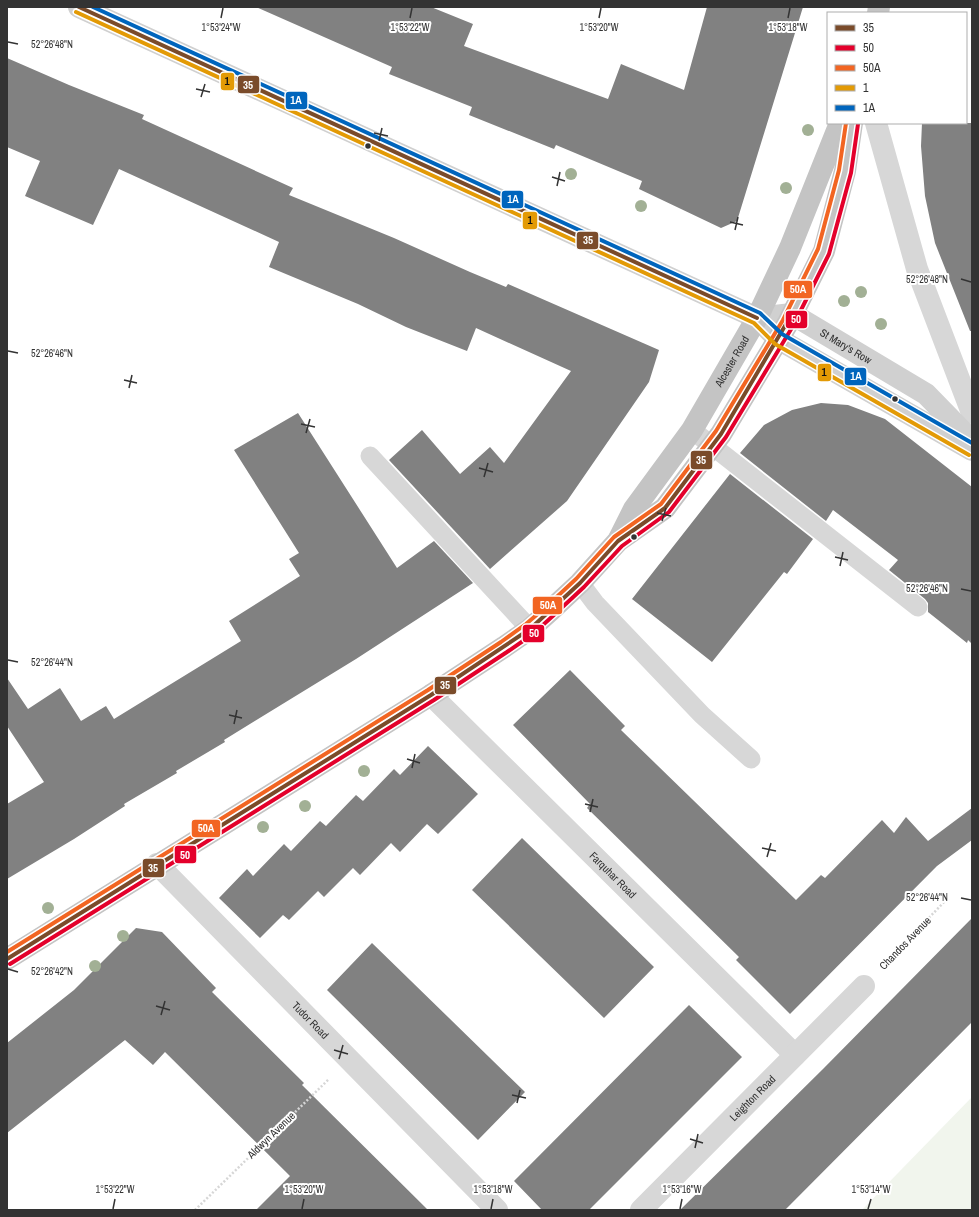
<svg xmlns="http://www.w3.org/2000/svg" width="979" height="1217" viewBox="0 0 979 1217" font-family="'Archivo Narrow',sans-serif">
  <rect width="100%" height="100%" fill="#fff"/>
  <!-- green -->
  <path fill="#f1f5ed" d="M972 1097 971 1210H862Z"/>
  <!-- building -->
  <path fill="#818181" d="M256 7H431L473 24 464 46 608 99 621 64 684 90 707 7H803L737 221 721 228 639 189 642 181 556 145 554 149 469 115 472 107 389 74 392 67Z
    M7 58 69 85 144 115 142 119 293 188 289 195 394 238 470 272 506 287 508 284 659 350 649 382 567 501 490 569 389 460 422 430 460 474 490 447 504 463 571 371 476 328 467 351 406 327 358 304 269 267 279 242 119 169 93 225 25 196 40 161 7 147Z
    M922 123H972V331H970L935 243 925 196 921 146Z
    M821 403 848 405 885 419 972 487V644L968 640 967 643 928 612V603L925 599 889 570 898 560 833 510 826 521 740 453 764 425 792 410Z
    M298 413 397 568 434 541 473 583 356 659 224 740 225 742 176 771 177 773 124 804 125 806 74 839 7 879V804L44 782 7 726V678L28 709 60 688 81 721 106 706 114 719 241 641 229 621 300 576 289 559 299 553 234 450Z
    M730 474 813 539 787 574 784 572 712 662 632 599Z
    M570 670 625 726 621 730 796 900 821 875 825 878 882 820 894 833 906 817 928 841 972 808V840L937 866 790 1014 736 960 739 957 587 808 590 804 513 725Z
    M428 746 478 794 438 834 427 824 400 852 391 843 360 875 353 868 324 897 318 891 289 920 283 915 260 938 219 898 247 869 253 876 284 844 291 851 320 821 326 826 356 795 363 801 394 769 400 775Z
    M522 838 654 967 604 1018 472 890Z
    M972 918V1022L785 1210H680L823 1069Z
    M136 928 162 932 216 988 212 992 304 1083 302 1085 428 1210H256L290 1176 165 1052 153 1065 125 1040 7 1133V1043L74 990Z
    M372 943 525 1092 478 1140 327 990Z
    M689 1005 742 1057 589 1210H542L514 1181Z"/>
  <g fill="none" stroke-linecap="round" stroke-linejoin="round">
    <!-- path -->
    <path stroke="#d6d6d6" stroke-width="2.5" stroke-dasharray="2 2" stroke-linecap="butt" d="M882 967 945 901
      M195 1210 329 1079"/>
    <!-- lane -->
    <path stroke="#d7d7d7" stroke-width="19" d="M692 430 918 607
      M370 456 530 629
      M580 583 595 603 702 715 751 759"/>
    <!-- street -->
    <g stroke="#d7d7d7" stroke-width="22">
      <path d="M876 123 917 269 972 413"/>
      <path id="s1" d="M431 695 795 1055"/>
      <path id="s2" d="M157 864 497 1210"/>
      <path id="s3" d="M641 1210 864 986"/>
    </g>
    <!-- secondary -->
    <g stroke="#d0d0d0" stroke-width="22">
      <path d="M79 7 757 318 778 339 972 450"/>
      <path id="s4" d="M757 318 792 314 926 394 972 441"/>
    </g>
    <!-- highway -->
    <g stroke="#c4c4c4" stroke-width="22">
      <path d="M878 13 879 7"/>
      <path id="s5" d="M619 539 634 509 692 430 757 318 790 248 840 123"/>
      <path d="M7 959 431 695 504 647 530 629 551 610 580 583 618 541 665 508 721 434 788 323 824 251 845 171 852 123"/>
    </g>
    <!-- bus-1 casing -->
    <g stroke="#fff" stroke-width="7">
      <path id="bus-1" d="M79 7 757 318
        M7 959 431 695 530 629 580 583 618 541 665 508 721 434 792 314"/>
    </g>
    <!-- bus-2 casing -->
    <g stroke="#fff" stroke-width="7">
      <path id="bus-2" d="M10 964 434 700 507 652 533 634 555 614 584 587 622 546 669 512 726 437 793 326 829 254 851 173 858 124"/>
    </g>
    <!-- bus-3 casing -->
    <g stroke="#fff" stroke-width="7">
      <path id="bus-3" d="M7 952 428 690 501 642 526 624 547 606 576 579 614 537 661 504 716 431 783 320 818 249 839 170 846 123"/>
    </g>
    <!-- bus-4 casing -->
    <g stroke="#fff" stroke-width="7">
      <path id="bus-4" d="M76 12 754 323 775 344 969 455"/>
    </g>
    <!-- bus-5 casing -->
    <g stroke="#fff" stroke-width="7">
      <path id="bus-5" d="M93 7 760 313 782 334 972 443"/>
    </g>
    <!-- bus-1 -->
    <use href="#bus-1" stroke="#7a4b2a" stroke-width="4"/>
    <!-- bus-2 -->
    <use href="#bus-2" stroke="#e4002b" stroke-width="4"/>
    <!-- bus-3 -->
    <use href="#bus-3" stroke="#f26522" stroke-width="4"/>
    <!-- bus-4 -->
    <use href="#bus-4" stroke="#e39a05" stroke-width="4"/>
    <!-- bus-5 -->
    <use href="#bus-5" stroke="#0065bd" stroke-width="4"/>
  </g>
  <!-- trees -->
  <g fill="#a2b095">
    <circle cx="808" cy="130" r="6"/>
    <circle cx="571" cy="174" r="6"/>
    <circle cx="786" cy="188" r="6"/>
    <circle cx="641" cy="206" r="6"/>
    <circle cx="861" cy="292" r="6"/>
    <circle cx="844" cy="301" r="6"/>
    <circle cx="881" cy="324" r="6"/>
    <circle cx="364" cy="771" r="6"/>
    <circle cx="305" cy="806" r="6"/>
    <circle cx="263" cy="827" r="6"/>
    <circle cx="48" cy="908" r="6"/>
    <circle cx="123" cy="936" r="6"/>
    <circle cx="95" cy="966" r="6"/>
  </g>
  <!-- ticks -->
  <path fill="none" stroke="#333" stroke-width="1.5" d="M221 18 223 8M410 18 412 8M599 18 601 8M788 18 790 8M8 42 18 44M196 89 210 92M201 97 205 84M374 133 388 136M379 141 382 128M552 177 565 181M557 186 560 172M730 222 743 225M735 230 738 217M961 279 971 282M8 351 18 353M124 380 137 383M129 388 132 375M301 424 315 427M306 433 310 419M479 468 493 472M484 477 488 463M657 513 671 516M662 521 666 508M835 557 848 560M840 566 843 552M961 589 971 591M8 660 18 662M229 715 242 718M234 724 237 710M407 759 420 763M412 768 415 754M585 804 598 807M590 812 593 799M762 848 776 851M767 857 771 843M961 898 971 900M8 969 18 972M156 1006 170 1010M161 1015 165 1001M334 1050 348 1054M339 1059 343 1045M512 1095 526 1098M517 1103 520 1090M690 1139 703 1143M695 1148 698 1134M113 1209 115 1199M302 1209 304 1199M491 1209 493 1199M680 1209 682 1199M868 1209 871 1199"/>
  <!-- markers -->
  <g fill="#333" stroke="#fff" stroke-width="1.5">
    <circle cx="368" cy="146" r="3.5"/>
    <circle cx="895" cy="399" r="3.5"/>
    <circle cx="634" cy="537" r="3.5"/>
  </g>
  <g text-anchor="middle" stroke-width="4" stroke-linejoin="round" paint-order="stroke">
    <!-- street labels -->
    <g font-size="11" fill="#333" stroke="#fff">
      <text dy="4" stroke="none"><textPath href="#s4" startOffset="98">St Mary's Row</textPath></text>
      <text dy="4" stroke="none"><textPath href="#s5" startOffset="211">Alcester Road</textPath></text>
      <text dy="4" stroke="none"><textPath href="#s1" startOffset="256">Farquhar Road</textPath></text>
      <text transform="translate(905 943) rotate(-46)" y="4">Chandos Avenue</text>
      <text dy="4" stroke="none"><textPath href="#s2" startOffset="219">Tudor Road</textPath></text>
      <text dy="4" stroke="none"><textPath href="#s3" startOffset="158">Leighton Road</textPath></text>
      <text transform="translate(271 1135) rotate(-44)" y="4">Aldwyn Avenue</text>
    </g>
  </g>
  <g font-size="10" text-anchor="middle" fill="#333" stroke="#fff" stroke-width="4" stroke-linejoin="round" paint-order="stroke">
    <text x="221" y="31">1°53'24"W</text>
    <text x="410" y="31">1°53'22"W</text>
    <text x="599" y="31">1°53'20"W</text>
    <text x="788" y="31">1°53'18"W</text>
    <text x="52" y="48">52°26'48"N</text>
    <text x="927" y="283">52°26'48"N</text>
    <text x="52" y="357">52°26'46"N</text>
    <text x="927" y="592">52°26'46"N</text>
    <text x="52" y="666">52°26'44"N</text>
    <text x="927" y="901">52°26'44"N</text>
    <text x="52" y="975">52°26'42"N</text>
    <text x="115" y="1193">1°53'22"W</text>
    <text x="304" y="1193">1°53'20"W</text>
    <text x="493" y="1193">1°53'18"W</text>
    <text x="682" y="1193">1°53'16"W</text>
    <text x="871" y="1193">1°53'14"W</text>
  </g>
  <g stroke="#fff" stroke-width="1.5">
    <rect x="220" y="72" width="15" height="19" rx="4" fill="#e39a05"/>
    <rect x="237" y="75" width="23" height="19" rx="4" fill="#7a4b2a"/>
    <rect x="285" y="91" width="23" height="19" rx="4" fill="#0065bd"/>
    <rect x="501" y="190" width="23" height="19" rx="4" fill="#0065bd"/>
    <rect x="522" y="211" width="16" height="19" rx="4" fill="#e39a05"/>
    <rect x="576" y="231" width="23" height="19" rx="4" fill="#7a4b2a"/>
    <rect x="783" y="280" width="30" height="19" rx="4" fill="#f26522"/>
    <rect x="785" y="310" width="23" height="19" rx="4" fill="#e4002b"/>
    <rect x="817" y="363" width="15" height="19" rx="4" fill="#e39a05"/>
    <rect x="844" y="367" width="23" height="19" rx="4" fill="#0065bd"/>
    <rect x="690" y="450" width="23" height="20" rx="4" fill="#7a4b2a"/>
    <rect x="532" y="596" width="31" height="19" rx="4" fill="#f26522"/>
    <rect x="522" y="624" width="23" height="19" rx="4" fill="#e4002b"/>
    <rect x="434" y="676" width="23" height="19" rx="4" fill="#7a4b2a"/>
    <rect x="191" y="819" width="30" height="19" rx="4" fill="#f26522"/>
    <rect x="174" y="845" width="23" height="19" rx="4" fill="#e4002b"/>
    <rect x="142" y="858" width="23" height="20" rx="4" fill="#7a4b2a"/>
  </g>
  <g font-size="11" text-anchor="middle" font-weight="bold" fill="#fff">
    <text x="248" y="89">35</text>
    <text x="296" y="104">1A</text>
    <text x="513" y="203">1A</text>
    <text x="588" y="244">35</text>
    <text x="798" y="293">50A</text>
    <text x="796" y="323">50</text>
    <text x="856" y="380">1A</text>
    <text x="701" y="464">35</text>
    <text x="548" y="609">50A</text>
    <text x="534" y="637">50</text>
    <text x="445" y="689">35</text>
    <text x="206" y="832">50A</text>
    <text x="185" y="859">50</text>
    <text x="153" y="872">35</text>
  </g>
  <g font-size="11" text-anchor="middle" font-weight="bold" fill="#111">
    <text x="227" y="85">1</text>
    <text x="530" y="224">1</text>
    <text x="824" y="376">1</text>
  </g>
  <!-- border -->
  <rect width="979" height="1217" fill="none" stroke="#333333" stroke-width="16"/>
  <!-- legend -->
  <rect x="827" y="12" width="140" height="112" fill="#ffffff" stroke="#adadad"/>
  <rect x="835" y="25" width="20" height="6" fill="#7a4b2a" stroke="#adadad"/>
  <text x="863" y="32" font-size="12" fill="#333333">35</text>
  <rect x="835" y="45" width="20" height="6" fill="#e4002b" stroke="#adadad"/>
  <text x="863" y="52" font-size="12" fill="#333333">50</text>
  <rect x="835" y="65" width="20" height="6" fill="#f26522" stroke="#adadad"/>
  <text x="863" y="72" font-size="12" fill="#333333">50A</text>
  <rect x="835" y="85" width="20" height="6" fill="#e39a05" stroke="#adadad"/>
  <text x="863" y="92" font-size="12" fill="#333333">1</text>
  <rect x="835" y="105" width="20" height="6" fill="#0065bd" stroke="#adadad"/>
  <text x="863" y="112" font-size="12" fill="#333333">1A</text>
</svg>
